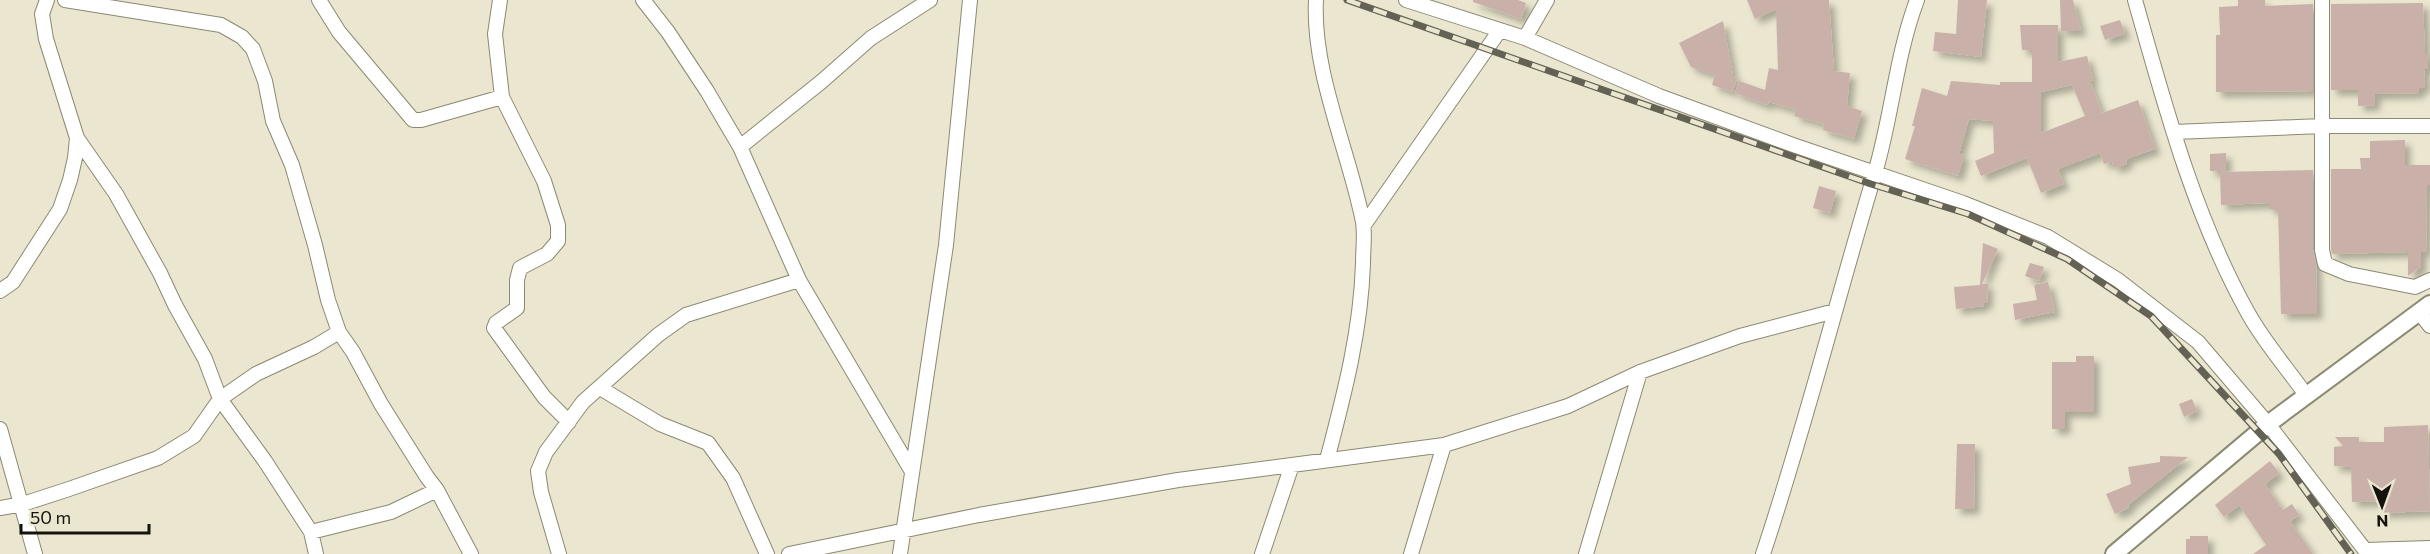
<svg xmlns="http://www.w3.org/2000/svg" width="2430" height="554" viewBox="0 0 2430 554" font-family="Commissioner,sans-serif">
  <defs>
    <filter id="shadow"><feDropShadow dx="5.5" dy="5.5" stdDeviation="3" flood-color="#0004"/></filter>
  </defs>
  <rect width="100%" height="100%" fill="#eae6cf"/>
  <!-- building -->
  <path fill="#c9b1a9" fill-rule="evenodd" filter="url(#shadow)" d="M1473 0H1518L1526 3 1521 19 1473 2Z
    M1747 0H1829L1834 71 1850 73 1847 106 1862 111 1854 139 1823 130 1824 124 1794 116 1796 110 1769 102 1767 105 1735 93 1739 81 1765 90 1769 68 1778 70 1776 9 1755 19Z
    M1958 0H1987L1981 57 1933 51 1935 32 1956 34Z
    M2060 0H2073L2081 31H2061Z
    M2238 0H2265V6L2313 4V91L2216 92V35H2220L2219 7 2238 6Z
    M2423 3 2425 54H2428V69H2424L2425 88H2419V93L2375 94V105L2358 106V90H2331V4Z
    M2120 20 2125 34 2105 40 2100 26Z
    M1723 21 1733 76 1737 77 1733 92 1712 85 1715 75 1691 67 1679 43Z
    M2020 25H2058V62L2087 56 2093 80 2090 81 2102 113 2138 100 2155 149 2126 159 2127 164 2114 168 2112 161 2104 164 2100 153 2058 169 2064 184 2041 193 2027 158 1981 176 1975 161 1994 153 1993 121 1969 119 1959 154 1964 155 1958 176 1905 159 1915 126H1912L1922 88 1947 96 1951 81 2000 85V82H2032V50H2022ZM2072 85 2085 116 2041 133V92Z
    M2405 140V165H2430V185H2427L2426 252H2421V267L2408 276V252L2332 254 2331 249V169H2361L2360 158H2370V141Z
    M2226 153V171H2210V154Z
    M2313 170V250L2316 263 2317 314H2281L2278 209H2269V203L2221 205 2220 172Z
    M1819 186 1836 191 1830 213 1813 208Z
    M1983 243 1998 249 1982 284H1988L1987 303H1983L1984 306 1956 309 1954 287 1980 285Z
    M2030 263 2044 267 2039 281 2025 276Z
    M2048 282 2055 312 2015 320 2013 304 2037 300 2034 285Z
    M2076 356H2094V412H2065V429H2052V362H2076Z
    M2192 399 2197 411 2184 417 2179 404Z
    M2428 425 2430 511 2382 513V501L2352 502 2351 467 2334 466V447L2343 446 2335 437H2359V442H2384V427Z
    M1957 444H1975L1974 509H1955Z
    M2160 456 2188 457 2128 505 2129 508 2115 514 2106 494 2131 484 2128 467 2160 462Z
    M2270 461 2279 473 2265 484 2283 510 2292 504 2299 515 2290 521 2313 554H2253L2266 545 2239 505 2224 517 2215 505Z
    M2190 536H2208V554H2186V539H2190Z"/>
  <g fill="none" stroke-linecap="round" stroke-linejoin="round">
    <!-- minor casing -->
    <g stroke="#8c8973" stroke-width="16">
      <path id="minor" d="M65 0 221 25 242 37 253 49 265 81 273 121 292 165 315 245 328 300 339 332 353 352 381 404 427 477 437 490 471 554
        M319 0 339 32 413 120H421L502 97
        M500 0 495 34 502 97 544 181 558 225V241L547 254 520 268 517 280V308L496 323 494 328 544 397 569 422
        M643 0 668 32 707 91 740 147 799 280 911 470
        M1316 0C1312 72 1349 151 1363 222 1365 235 1363 250 1363 263 1361 331 1344 395 1327 460
        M1406 0 1525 38 1659 96 1793 145 1963 203 2048 237 2118 280 2198 342 2268 424 2368 554
        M2135 0C2165 106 2194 216 2248 313 2264 342 2287 368 2306 395
        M2322 0V250L2325 264 2349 274 2415 287 2430 280
        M1525 38 1547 0
        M2174 132 2322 126H2430
        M77 138 116 194 160 273 175 305 205 359 220 399 265 461 311 532 316 554
        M740 147 821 82 871 38 930 0
        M1364 225 1500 30
        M0 291 13 282 60 209 70 180 75 158 77 138 46 39 42 14 47 0
        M2419 312 2430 326
        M600 388 660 424 708 443 733 478 767 554
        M0 429 35 554
        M0 508 23 504 69 489 158 458 194 436 220 399 256 374 314 347 339 332
        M311 532 391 512 437 490
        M2365 550 2430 548
        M559 554 541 492 538 471 546 452 583 402 658 335 686 315 799 280
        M789 554 979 515 1178 480 1444 445 1568 406 1640 372 1740 336 1835 311
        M900 554 946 245 970 0
        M1262 554 1292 465
        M1411 554 1444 445
        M1586 554 1640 372
        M1763 554C1805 428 1837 299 1875 173 1892 116 1896 56 1917 0"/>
    </g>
    <!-- tertiary casing -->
    <g stroke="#8c8973" stroke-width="20">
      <path id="tertiary" d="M2114 554 2268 424 2430 304"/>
    </g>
    <!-- minor -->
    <use href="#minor" stroke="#fff" stroke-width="14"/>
    <!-- tertiary -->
    <use href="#tertiary" stroke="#fff" stroke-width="16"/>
    <!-- rail casing -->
    <g stroke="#646255" stroke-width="7">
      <path id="rail" d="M1347 0 1871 184 1968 214 2067 259 2151 316 2279 454 2351 554"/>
    </g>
    <!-- rail -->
    <use href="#rail" stroke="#eae6cf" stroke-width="4.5" stroke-dasharray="14" stroke-linecap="butt"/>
  </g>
  <!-- north arrow -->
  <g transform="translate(2382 506) rotate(179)" stroke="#eae6cf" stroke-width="4.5" paint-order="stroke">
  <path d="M0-4.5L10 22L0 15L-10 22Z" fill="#14130b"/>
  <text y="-9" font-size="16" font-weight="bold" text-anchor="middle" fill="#14130b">N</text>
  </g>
  <!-- scale -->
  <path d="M21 524v9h128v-9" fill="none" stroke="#14130b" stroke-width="3"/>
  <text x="30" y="524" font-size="18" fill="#14130b" stroke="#eae6cf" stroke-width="4.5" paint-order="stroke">50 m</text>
</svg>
